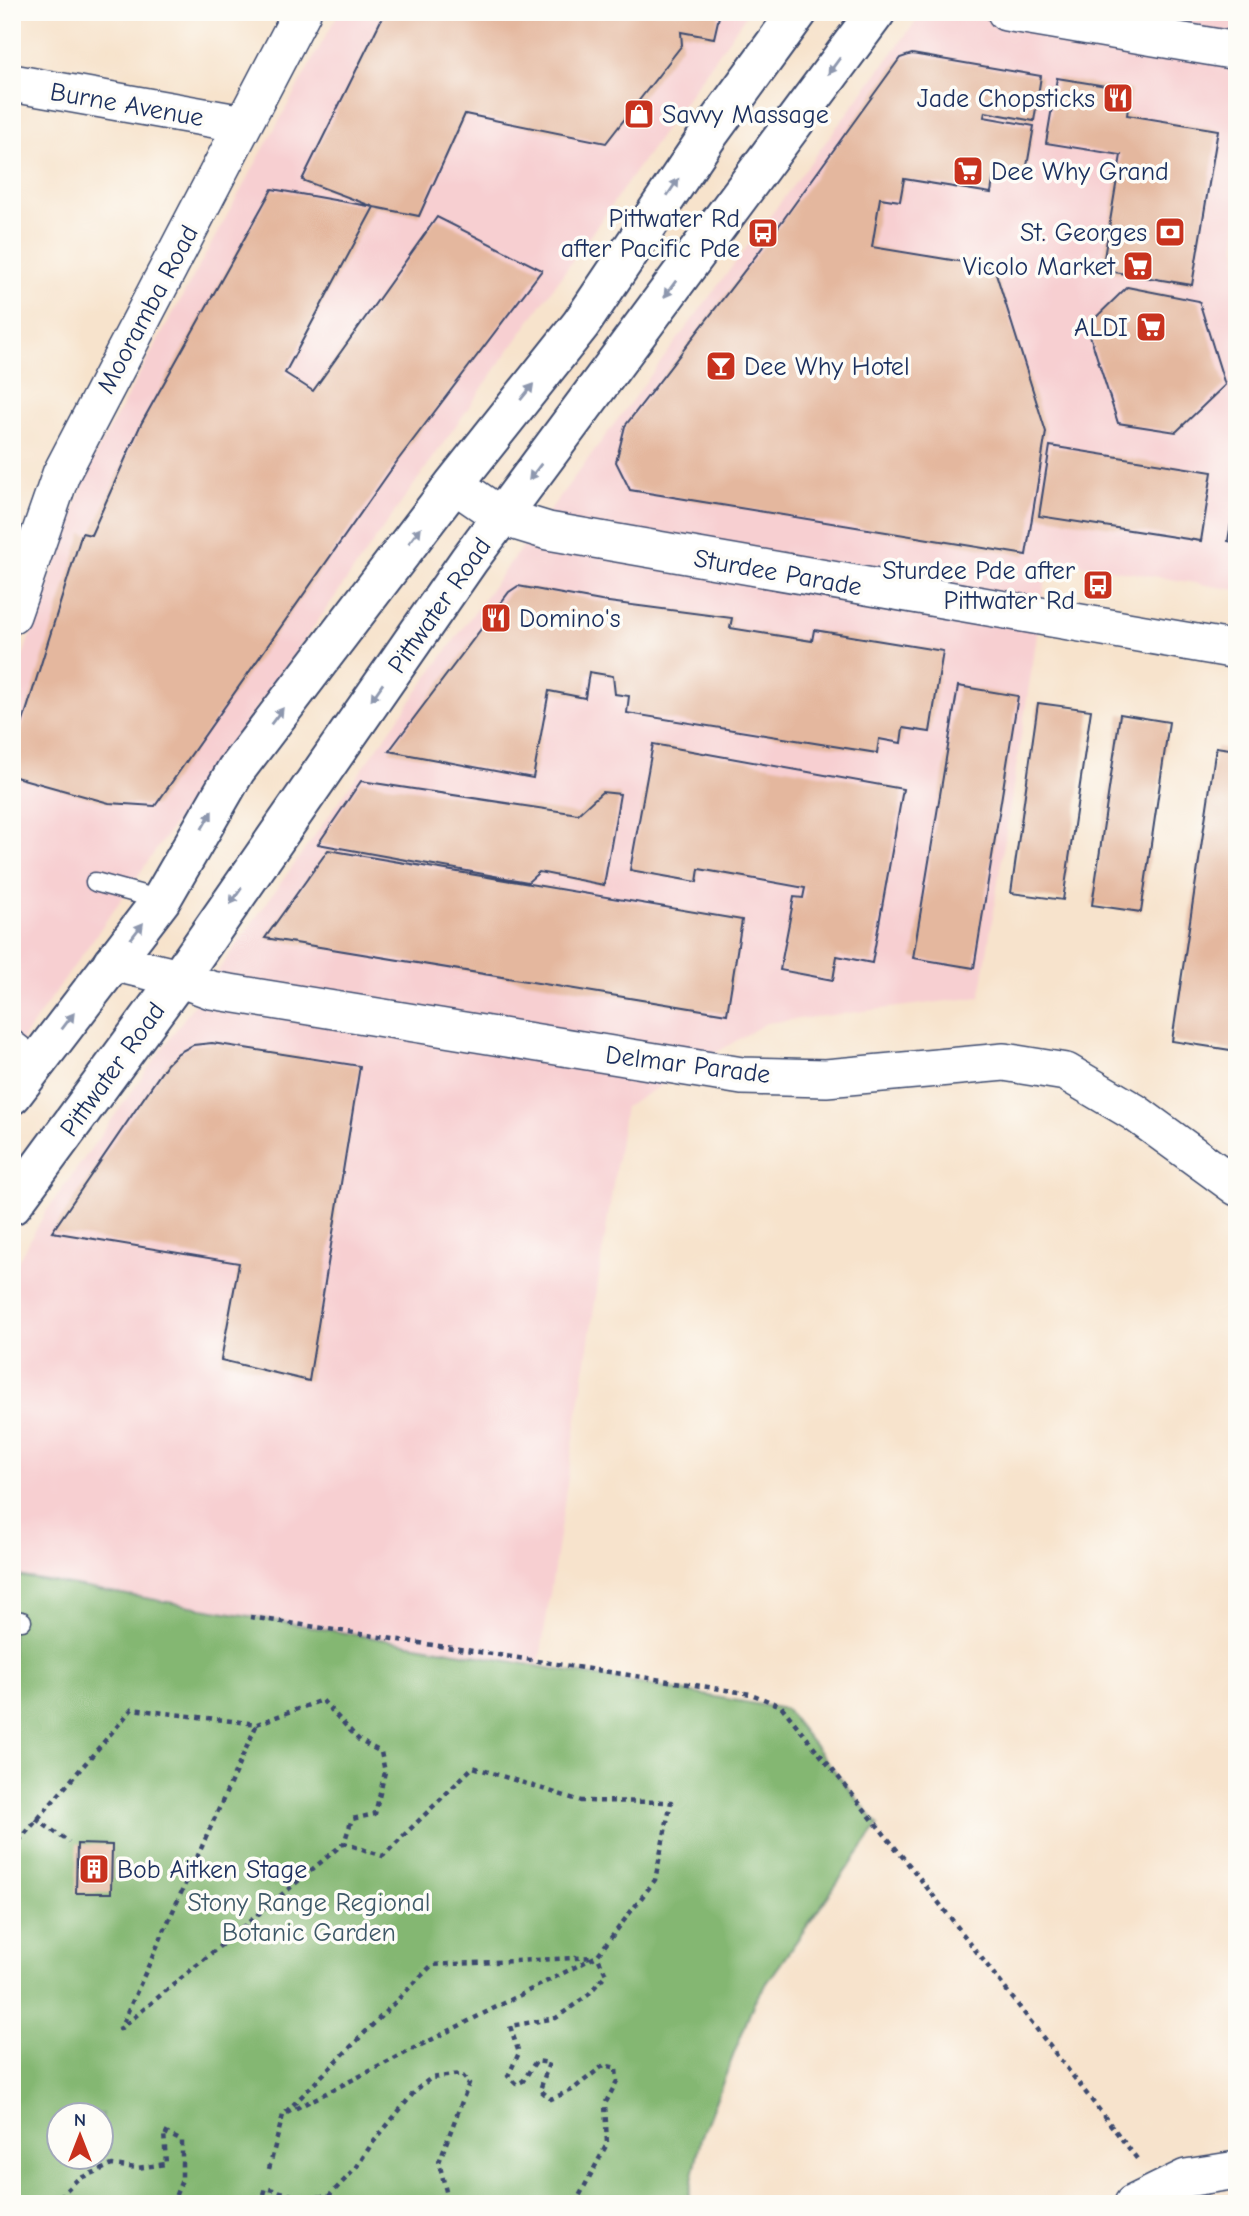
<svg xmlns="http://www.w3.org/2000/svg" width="1249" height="2216" viewBox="0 0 1249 2216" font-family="'Comic Neue',sans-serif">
  <rect width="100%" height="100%" fill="#fdfcf7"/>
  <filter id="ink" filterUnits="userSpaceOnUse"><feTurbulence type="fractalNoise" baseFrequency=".0143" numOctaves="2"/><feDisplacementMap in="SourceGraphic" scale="14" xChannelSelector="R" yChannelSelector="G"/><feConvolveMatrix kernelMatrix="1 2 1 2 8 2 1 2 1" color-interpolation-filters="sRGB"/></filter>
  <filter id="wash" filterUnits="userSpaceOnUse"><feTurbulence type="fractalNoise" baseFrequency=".00686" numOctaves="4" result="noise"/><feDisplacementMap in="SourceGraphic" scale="28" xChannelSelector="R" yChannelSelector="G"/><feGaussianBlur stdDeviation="1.57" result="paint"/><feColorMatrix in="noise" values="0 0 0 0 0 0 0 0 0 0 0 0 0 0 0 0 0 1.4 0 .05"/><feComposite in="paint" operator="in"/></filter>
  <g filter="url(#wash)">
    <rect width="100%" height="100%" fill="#f7e3cc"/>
    <!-- built -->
    <path fill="#f7cfd1" d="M339 12H748L12 1054V687L89 466Z
      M923 12H1237V590L1049 559 980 997 766 1023 625 1107 539 1666 12 1575V1272L45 1213 495 583Z"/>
    <!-- forest -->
    <path fill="#84b772" stroke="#507368" stroke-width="2" fill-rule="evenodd" d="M12 1575 785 1709 878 1825 755 2000 701 2138 687 2204H12ZM60 2114H102V2156H60Z"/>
    <g id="blocks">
      <!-- building -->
      <path fill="#e4b79e" d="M385 12H720L714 38 681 32 682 45 606 143 465 114 419 216 374 207 302 180Z
        M912 54 1041 76 1034 121 985 112 984 117 1034 126 1026 172 995 167 991 193 904 179 900 201 880 198 872 247 994 267 1046 432 1026 555 630 490 616 462 625 426 775 231 900 58Z
        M1057 78 1131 90 1127 115 1218 130 1192 285 1102 270 1121 155 1046 143Z
        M272 189 374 207 285 373 313 391 437 217 542 270 398 460 155 806 109 803 12 776V757L82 533 91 535 141 424Z
        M1127 287 1199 301 1225 385 1176 432 1118 423 1087 326Z
        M1050 446 1212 472 1201 541 1039 516Z
        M1235 500H1237V543L1228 541Z
        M518 586 601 601 732 618 730 628 812 641 814 630 943 651 930 732 903 728 901 743 879 739 877 753 627 713 629 696 615 694 613 676 589 672 585 698 549 691 533 778 389 751 509 592Z
        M958 686 1018 696 974 968 913 958Z
        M1038 703 1091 710 1063 900 1011 893Z
        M1120 714 1169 722 1141 912 1092 905Z
        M653 744 903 789 872 963 837 956 833 980 780 970 794 897 803 898 805 888 699 869 697 882 630 870Z
        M1216 747 1237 750V1051L1172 1041Z
        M361 781 578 814 602 792 620 794 604 885 539 872 528 882 318 844Z
        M328 850 742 920 727 1014 265 938Z
        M212 1043 360 1066 309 1381 221 1360 239 1263 52 1232 167 1064 178 1053 193 1045Z
        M77 1844 112 1845 111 1893H76Z"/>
    </g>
  </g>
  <g filter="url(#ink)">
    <use href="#blocks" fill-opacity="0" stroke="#3c4a6e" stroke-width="2"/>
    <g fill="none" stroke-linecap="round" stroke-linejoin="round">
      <!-- lane casing -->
      <g stroke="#3c4a6e" stroke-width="21">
        <path id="lane" d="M95 882 161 900
          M12 1038 39 1059
          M12 1620 22 1621"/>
      </g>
      <!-- street casing -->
      <g stroke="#3c4a6e" stroke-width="40">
        <path id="street" d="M1006 12 1237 51
          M12 83 243 124
          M454 484 502 517 548 531 1237 650
          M12 615 61 474 302 12
          M112 962 179 978 211 990 742 1076 826 1078 1004 1062 1066 1072 1134 1112 1237 1187
          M1133 2204 1186 2178 1237 2170"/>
      </g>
      <!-- highway casing -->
      <g stroke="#3c4a6e" stroke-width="42">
        <path id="highway" d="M12 1095 161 900 236 770 454 484 581 324 709 134 798 12
          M12 1205 179 978 469 560 876 12"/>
      </g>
      <!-- path -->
      <path stroke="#3c4a6e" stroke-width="4.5" stroke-dasharray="5 5" stroke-linecap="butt" d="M250 1617 714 1688 751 1694 781 1706 918 1876 1138 2160
        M36 1819 69 1842
        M12 1849 132 1709 257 1724 322 1700 360 1741 381 1752 385 1772 375 1814 352 1819 344 1843 120 2029 257 1724
        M286 2112 432 1965 594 1957
        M269 2169 283 2115 597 1956 655 1880 671 1802 581 1801 473 1767 383 1856 344 1843
        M52 2204 78 2179 112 2165 137 2168 166 2164 164 2132 182 2141V2180L172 2204
        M261 2204 266 2188 303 2198 329 2196 356 2168 371 2145 416 2090 431 2078 461 2074 469 2083 439 2162 449 2204
        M517 2204H521
        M575 2204 607 2144 605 2104 617 2081 616 2068 604 2065 572 2090 551 2099 540 2090 549 2063 536 2061 523 2081 516 2084 508 2076 519 2053 510 2026 556 2018 588 1995 606 1974 597 1956"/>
      <!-- lane -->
      <use href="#lane" stroke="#fff" stroke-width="18"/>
      <!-- street -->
      <use href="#street" stroke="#fff" stroke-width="37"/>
      <!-- highway -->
      <use href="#highway" stroke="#fff" stroke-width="38"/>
    </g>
    <!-- one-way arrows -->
    <defs><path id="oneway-solid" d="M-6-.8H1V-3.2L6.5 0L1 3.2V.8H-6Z" transform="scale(1.75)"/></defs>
    <g fill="#8d97ae">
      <use href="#oneway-solid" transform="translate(834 66) rotate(126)"/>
      <use href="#oneway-solid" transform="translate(673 187) rotate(-56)"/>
      <use href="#oneway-solid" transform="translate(670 289) rotate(126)"/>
      <use href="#oneway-solid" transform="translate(527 392) rotate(-51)"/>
      <use href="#oneway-solid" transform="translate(535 472) rotate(127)"/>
      <use href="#oneway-solid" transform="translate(415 535) rotate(-53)"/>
      <use href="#oneway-solid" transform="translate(377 692) rotate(125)"/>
      <use href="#oneway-solid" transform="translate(277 716) rotate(-53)"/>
      <use href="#oneway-solid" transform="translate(207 820) rotate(-60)"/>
      <use href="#oneway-solid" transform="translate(236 896) rotate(125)"/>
      <use href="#oneway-solid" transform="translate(137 931) rotate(-52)"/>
      <use href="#oneway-solid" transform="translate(68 1021) rotate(-53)"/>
    </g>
  </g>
  <!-- icons -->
  <defs>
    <g id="restaurant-square" transform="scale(1.575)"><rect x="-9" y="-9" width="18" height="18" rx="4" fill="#c8321e" stroke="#fdfcf7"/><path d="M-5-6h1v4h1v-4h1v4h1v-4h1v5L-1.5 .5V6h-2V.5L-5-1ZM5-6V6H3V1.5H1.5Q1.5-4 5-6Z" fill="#fff"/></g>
    <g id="shop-square" transform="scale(1.575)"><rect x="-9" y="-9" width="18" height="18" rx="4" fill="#c8321e" stroke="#fdfcf7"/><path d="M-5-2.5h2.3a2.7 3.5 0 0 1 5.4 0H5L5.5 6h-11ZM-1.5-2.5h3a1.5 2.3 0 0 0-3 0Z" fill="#fff"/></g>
    <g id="supermarket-square" transform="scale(1.575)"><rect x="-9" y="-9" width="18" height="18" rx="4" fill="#c8321e" stroke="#fdfcf7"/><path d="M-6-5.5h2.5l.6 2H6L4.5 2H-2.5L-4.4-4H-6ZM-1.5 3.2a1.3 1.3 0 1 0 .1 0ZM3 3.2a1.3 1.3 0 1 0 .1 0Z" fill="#fff"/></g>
    <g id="bank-square" transform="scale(1.575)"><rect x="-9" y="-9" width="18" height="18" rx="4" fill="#c8321e" stroke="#fdfcf7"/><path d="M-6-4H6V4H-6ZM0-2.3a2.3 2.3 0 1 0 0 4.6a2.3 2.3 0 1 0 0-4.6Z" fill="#fff"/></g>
    <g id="bus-square" transform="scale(1.575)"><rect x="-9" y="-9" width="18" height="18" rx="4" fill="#c8321e" stroke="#fdfcf7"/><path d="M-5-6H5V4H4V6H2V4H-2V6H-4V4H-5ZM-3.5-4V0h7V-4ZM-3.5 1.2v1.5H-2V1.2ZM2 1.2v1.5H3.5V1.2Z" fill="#fff"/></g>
    <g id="bar-square" transform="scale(1.575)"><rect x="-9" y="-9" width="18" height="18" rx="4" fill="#c8321e" stroke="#fdfcf7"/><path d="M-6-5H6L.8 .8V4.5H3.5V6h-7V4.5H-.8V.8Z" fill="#fff"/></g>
    <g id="building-square" transform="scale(1.575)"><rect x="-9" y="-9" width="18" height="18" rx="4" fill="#c8321e" stroke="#fdfcf7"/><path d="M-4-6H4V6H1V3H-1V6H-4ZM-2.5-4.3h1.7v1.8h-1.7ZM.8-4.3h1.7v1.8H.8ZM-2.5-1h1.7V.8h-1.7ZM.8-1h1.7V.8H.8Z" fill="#fff"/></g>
  </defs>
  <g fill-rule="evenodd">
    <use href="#restaurant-square" x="1118" y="98"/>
    <use href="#shop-square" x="639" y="114"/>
    <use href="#supermarket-square" x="968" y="171"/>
    <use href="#bank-square" x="1170" y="232"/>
    <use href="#bus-square" x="763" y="233"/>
    <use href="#supermarket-square" x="1138" y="266"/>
    <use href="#supermarket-square" x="1151" y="327"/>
    <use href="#bar-square" x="721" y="366"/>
    <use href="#bus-square" x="1098" y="585"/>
    <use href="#restaurant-square" x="496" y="618"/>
    <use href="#building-square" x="94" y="1869"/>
  </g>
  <g text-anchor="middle" stroke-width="7" stroke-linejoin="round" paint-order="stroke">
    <!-- poi labels -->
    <g font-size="26" fill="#1b2f5e" stroke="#fdfcf7" text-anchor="end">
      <text x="1095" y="107">Jade Chopsticks</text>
      <text x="662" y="123" text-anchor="start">Savvy Massage</text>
      <text x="991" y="180" text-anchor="start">Dee Why Grand</text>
      <text x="740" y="227">Pittwater Rd<tspan x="740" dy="30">after Pacific Pde</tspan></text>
      <text x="1147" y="241">St. Georges</text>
      <text x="1115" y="275">Vicolo Market</text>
      <text x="1128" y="336">ALDI</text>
      <text x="744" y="375" text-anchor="start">Dee Why Hotel</text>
      <text x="1075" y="579">Sturdee Pde after<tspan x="1075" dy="30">Pittwater Rd</tspan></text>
      <text x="519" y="627" text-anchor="start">Domino's</text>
      <text x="117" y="1878" text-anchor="start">Bob Aitken Stage</text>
    </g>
    <!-- street labels -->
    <g font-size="26" fill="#1b2f5e" stroke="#fdfcf7">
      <text transform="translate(127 104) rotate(10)" y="9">Burne Avenue</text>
      <text transform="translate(147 309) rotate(-62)" y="9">Mooramba Road</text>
      <text transform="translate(778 572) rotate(10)" y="9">Sturdee Parade</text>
      <text transform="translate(439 605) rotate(-55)" y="9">Pittwater Road</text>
      <text transform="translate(688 1064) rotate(7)" y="9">Delmar Parade</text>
      <text transform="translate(112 1069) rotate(-54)" y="9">Pittwater Road</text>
    </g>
    <!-- park labels -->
    <g font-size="26" fill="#3e5968" stroke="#fdfcf7">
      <text x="309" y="1911">Stony Range Regional<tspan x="309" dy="30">Botanic Garden</tspan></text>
    </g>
  </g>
  <!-- margin -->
  <rect width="1249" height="2216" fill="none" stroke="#fdfcf7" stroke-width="42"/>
  <!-- north arrow -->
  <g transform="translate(80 2136)"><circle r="33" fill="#fdfcf7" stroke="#a3aaba" stroke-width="2"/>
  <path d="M0-5L12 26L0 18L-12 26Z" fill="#c8321e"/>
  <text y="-10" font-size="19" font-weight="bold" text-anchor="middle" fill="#1b2f5e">N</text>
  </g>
</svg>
